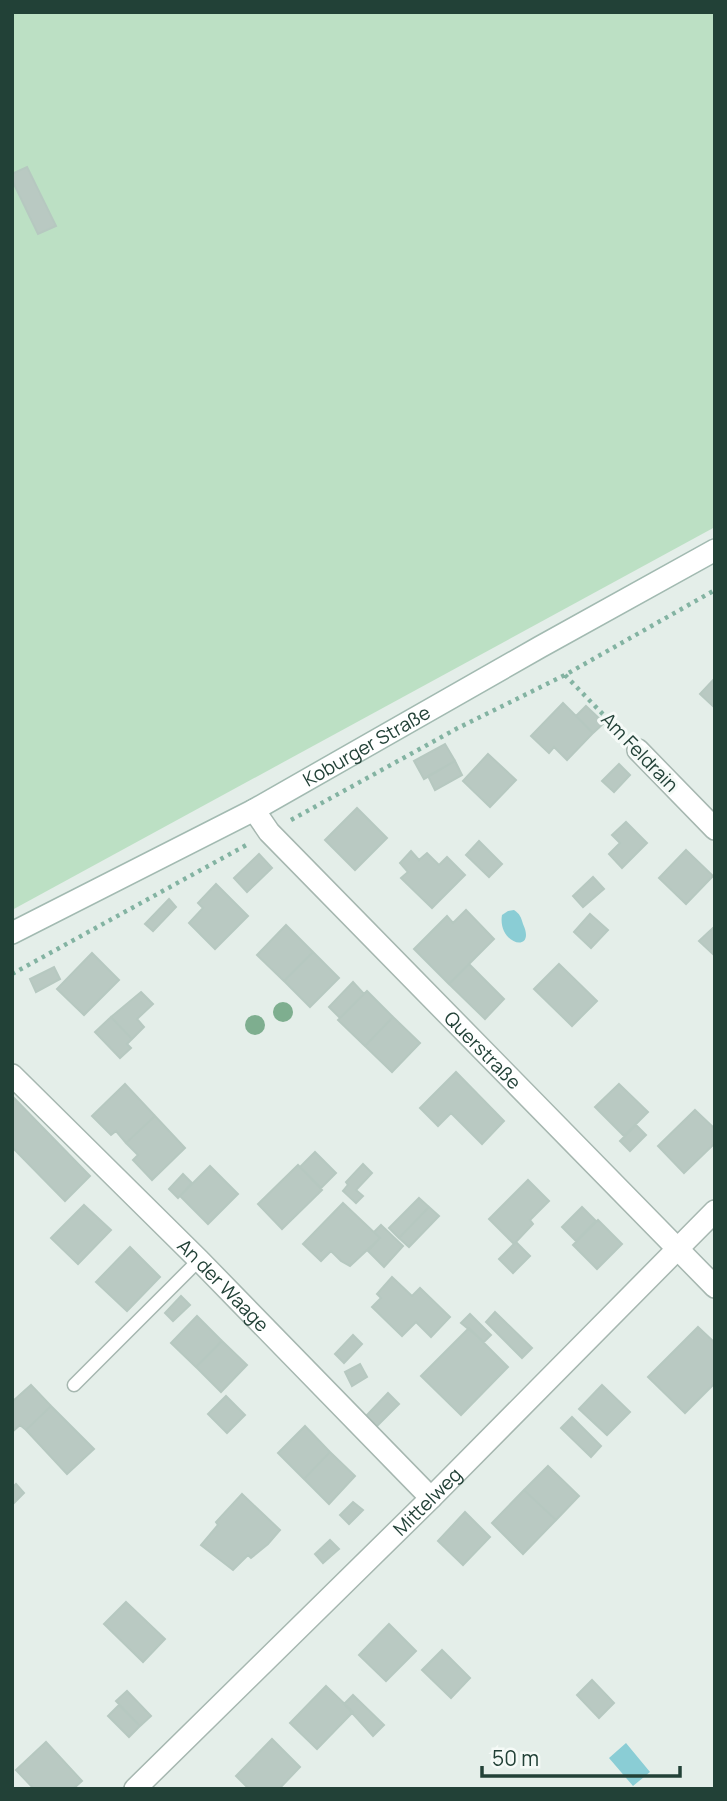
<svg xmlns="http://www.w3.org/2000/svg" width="727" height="1801" viewBox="0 0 727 1801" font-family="Manrope,sans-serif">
  <rect width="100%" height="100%" fill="#e4eee9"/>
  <!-- green -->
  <path fill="#bce0c4" d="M12 12H715V527L12 910Z"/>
  <!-- water -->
  <path fill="#8acdd5" d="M514 910C520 914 521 917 523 924 537 954 497 945 502 915L508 911Z
    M626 1743 650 1772 633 1786 609 1758Z"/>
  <!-- building -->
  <path fill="#b9c9c2" stroke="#b6c8c0" stroke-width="2" d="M27 167 56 226 38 234 12 180V174Z
    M715 678V708L700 694Z
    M563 703 593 733 567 760 554 747 549 753 531 736Z
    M586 706 604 723 593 733 576 716Z
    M445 744 455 761 424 779 414 761Z
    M488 754 516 780 490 807 463 781Z
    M455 761 462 775 435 790 428 776Z
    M619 764 630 775 614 792 602 781Z
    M357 808 387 838 355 870 325 840Z
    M626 822 647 843 622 868 609 854 620 843 612 835Z
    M479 841 502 864 489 877 466 855Z
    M686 850 713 876 686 904 659 878Z
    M411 851 419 860 427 853 439 865 447 857 465 875 432 908 401 878 408 872 400 863Z
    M259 854 272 868 247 892 234 878Z
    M593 877 604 889 583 907 573 896Z
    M216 884 248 916 215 949 189 923 203 908 198 903Z
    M169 899 176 907 153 931 145 924Z
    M466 910 494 939 449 984 414 949 447 916 453 923Z
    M590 914 608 930 591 948 574 932Z
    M286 925 313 952 284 981 257 955Z
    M715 926V956L699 941Z
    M313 952 339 978 310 1007 284 981Z
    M92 953 119 980 84 1015 57 989Z
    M469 964 504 999 485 1019 449 984Z
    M559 964 597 1001 572 1026 534 989Z
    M54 967 60 979 36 992 30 979Z
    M353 982 364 994 340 1018 329 1007Z
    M367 991 393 1017 365 1046 338 1020Z
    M141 992 153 1004 137 1019 144 1027 132 1039 111 1017Z
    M111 1017 132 1039 127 1044 131 1048 120 1058 95 1032Z
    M393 1017 420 1043 392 1072 365 1046Z
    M456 1072 504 1121 482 1144 451 1113 438 1126 420 1108Z
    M125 1084 155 1116 126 1143 116 1131 111 1135 92 1116Z
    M619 1084 648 1112 624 1136 595 1107Z
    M12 1096 90 1176 65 1201 12 1147Z
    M695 1110 715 1129V1143L684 1173 658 1146Z
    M155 1116 185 1148 152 1180 133 1160 138 1155 126 1143Z
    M636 1125 646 1135 630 1151 620 1141Z
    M315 1152 336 1173 321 1188 300 1167Z
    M363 1164 372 1173 356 1190 363 1196 356 1203 343 1191 348 1185 346 1182Z
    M298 1165 322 1190 282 1229 258 1204Z
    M210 1166 238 1194 208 1224 180 1196Z
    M183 1174 192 1183 178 1198 169 1189Z
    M528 1180 549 1201 530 1220 533 1224 514 1244 489 1219Z
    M419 1198 429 1207 399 1238 389 1228Z
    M343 1203 380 1238 350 1266 341 1261 331 1251 321 1261 303 1244Z
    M84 1205 111 1230 78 1264 51 1238Z
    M429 1207 439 1216 409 1247 399 1238Z
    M582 1207 596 1221 576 1241 562 1227Z
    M598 1220 622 1244 597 1269 573 1245Z
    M381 1225 403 1246 384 1267 368 1251 380 1238 374 1232Z
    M516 1242 530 1256 513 1273 499 1259Z
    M130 1247 160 1277 127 1311 96 1282Z
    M392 1277 412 1296 420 1288 450 1317 431 1337 416 1322 402 1336 372 1307 381 1298 377 1294Z
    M181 1296 190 1305 173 1321 165 1313Z
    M495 1312 532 1348 522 1358 486 1322Z
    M470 1314 491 1335 484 1342 461 1323Z
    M197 1316 222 1341 196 1367 171 1343Z
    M698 1327 715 1343V1383L685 1413 648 1377Z
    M469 1328 508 1367 461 1415 421 1376Z
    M353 1335 362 1344 344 1363 335 1354Z
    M222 1341 247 1365 221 1392 196 1367Z
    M360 1364 367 1377 352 1386 345 1372Z
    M31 1385 51 1406 26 1430 20 1425 12 1432V1402Z
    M602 1385 630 1412 607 1435 579 1409Z
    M388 1393 399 1404 376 1427 366 1416Z
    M226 1396 245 1415 227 1433 208 1414Z
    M51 1406 94 1449 67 1474 26 1430Z
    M572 1417 601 1446 591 1457 561 1428Z
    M305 1426 330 1452 304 1479 278 1453Z
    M330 1452 355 1476 329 1504 304 1479Z
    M548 1466 579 1496 556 1520 524 1490Z
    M16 1484 24 1493 13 1504 12 1488Z
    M524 1490 556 1520 523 1554 492 1523Z
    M242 1494 280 1530 268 1544 251 1558 248 1555 233 1570 201 1545 218 1525 216 1522Z
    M353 1502 363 1510 349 1524 340 1515Z
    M465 1512 490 1537 463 1565 438 1541Z
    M330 1540 339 1549 323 1563 315 1554Z
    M126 1602 165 1639 143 1662 104 1624Z
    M389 1624 416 1651 386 1681 359 1655Z
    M442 1650 470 1678 451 1698 422 1670Z
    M592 1680 614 1703 599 1718 577 1695Z
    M326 1686 353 1712 317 1749 290 1723Z
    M127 1691 151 1716 140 1726 116 1701Z
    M353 1695 384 1725 373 1736 344 1704Z
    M119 1705 140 1726 129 1737 108 1716Z
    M272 1739 300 1767 279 1789H249L236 1776Z
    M46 1742 82 1781 73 1789H34L16 1770Z"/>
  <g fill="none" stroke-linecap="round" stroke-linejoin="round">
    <!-- lane casing -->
    <g stroke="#a6b7b0" stroke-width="15">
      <path id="lane" d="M74 1385 199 1260"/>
    </g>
    <!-- street casing -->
    <g stroke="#a6b7b0" stroke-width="24">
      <g id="street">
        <path d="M638 750 715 829"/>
        <path id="s1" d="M254 810 269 832 715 1287"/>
        <path id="s2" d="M12 1075 199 1260 431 1498"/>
        <path id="s3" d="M135 1789 431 1498 715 1211"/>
      </g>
    </g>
    <!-- secondary casing -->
    <g stroke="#a2bab1" stroke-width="24">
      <g id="secondary">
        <path id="s4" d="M12 933 254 810 540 647 715 550"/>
      </g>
    </g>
    <!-- path -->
    <path stroke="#83b3a2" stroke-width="4.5" stroke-dasharray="3.5 5" stroke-linecap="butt" d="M565 675 623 735
      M291 820 456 729 565 675 715 590
      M12 974 250 843"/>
    <!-- lane -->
    <use href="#lane" stroke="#fff" stroke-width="12"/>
    <!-- street -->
    <use href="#street" stroke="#fff" stroke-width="21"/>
    <!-- secondary -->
    <use href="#secondary" stroke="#fff" stroke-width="21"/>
  </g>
  <!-- trees -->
  <g fill="#7eae8f">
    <circle cx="283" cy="1012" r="10"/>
    <circle cx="255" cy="1025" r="10"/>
  </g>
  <g text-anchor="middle" stroke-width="6" stroke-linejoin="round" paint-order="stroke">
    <!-- street labels -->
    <g font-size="19" fill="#224137" stroke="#f5faf7">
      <text dy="7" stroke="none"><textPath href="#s4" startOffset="401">Koburger Straße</textPath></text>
      <text transform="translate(640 752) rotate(46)" y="7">Am Feldrain</text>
      <text dy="7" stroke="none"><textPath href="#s1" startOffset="332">Querstraße</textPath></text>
      <text dy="7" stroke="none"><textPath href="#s2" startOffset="298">An der Waage</textPath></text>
      <text dy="7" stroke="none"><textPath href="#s3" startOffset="410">Mittelweg</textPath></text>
    </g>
  </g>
  <!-- border -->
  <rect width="727" height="1801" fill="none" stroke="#224137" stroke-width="28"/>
  <!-- scale -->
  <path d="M482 1766v10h198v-10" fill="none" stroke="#224137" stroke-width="3.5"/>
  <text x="492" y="1766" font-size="21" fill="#224137" stroke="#f5faf7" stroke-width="5" paint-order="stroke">50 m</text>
</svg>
